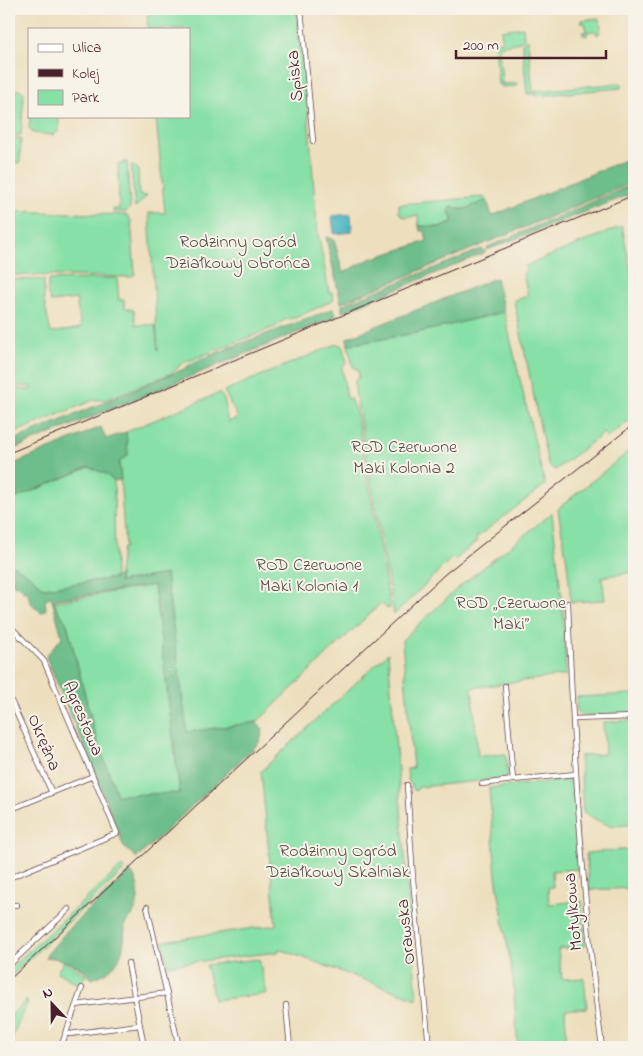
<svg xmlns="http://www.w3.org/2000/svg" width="643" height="1056" viewBox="0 0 643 1056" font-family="'Indie Flower',sans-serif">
  <rect width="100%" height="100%" fill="#f7f3e8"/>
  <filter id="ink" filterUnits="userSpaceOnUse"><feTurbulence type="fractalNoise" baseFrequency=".02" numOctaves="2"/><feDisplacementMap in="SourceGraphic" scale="10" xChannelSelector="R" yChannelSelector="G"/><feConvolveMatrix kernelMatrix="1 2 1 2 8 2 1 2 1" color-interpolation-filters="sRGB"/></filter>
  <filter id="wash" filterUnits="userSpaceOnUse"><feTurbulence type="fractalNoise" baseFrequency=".0096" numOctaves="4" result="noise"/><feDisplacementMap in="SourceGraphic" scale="20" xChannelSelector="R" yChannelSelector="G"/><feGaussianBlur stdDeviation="1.12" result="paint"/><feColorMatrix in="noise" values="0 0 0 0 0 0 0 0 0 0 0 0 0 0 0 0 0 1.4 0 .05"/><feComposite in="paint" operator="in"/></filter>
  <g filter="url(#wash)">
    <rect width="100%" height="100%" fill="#eddfbe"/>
    <!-- green -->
    <path fill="#87e0a6" stroke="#688068" d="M154 9H297L300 45 303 47 317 227 329 292H332L334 300 295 318 284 320 275 327 183 363 172 373 105 400H94L9 435V388L30 390 31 387 9 385V279L44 280V301L51 333 81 328 76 299 51 302 48 295V280L117 278 119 300H124L125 308 134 310 136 325H155L158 350 149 213H165L156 116H189V29H148L147 15 151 14Z
      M598 18 601 25 599 34 597 35 596 31 587 32V36L583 35 582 32H586L585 23H581L582 20Z
      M523 27 524 38 520 42 499 46 502 84 517 83V86L501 87V84L498 85 495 42 502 41 501 30Z
      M525 40H528L533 94H527L522 43Z
      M621 83 623 86 621 88 535 96V91Z
      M9 90H21L24 93 21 135H9Z
      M30 116H59V131L53 135 33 133 29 128Z
      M9 138H21L20 162 9 164Z
      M123 162H127L130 208 126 212H113V209H119L118 164H123Z
      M131 165 138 169 139 195 147 196 135 208Z
      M484 197 487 200C475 207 464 212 451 207L449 212 453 221 441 227 419 226 418 216 404 217 399 213V204Z
      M9 211 127 215 131 221 135 274 131 277 9 275Z
      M622 226 634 288V417L607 438 604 433 555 470 548 465 514 300 528 296 523 273 526 271 525 266Z
      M504 312 545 485 476 538 477 541 455 560 452 558 394 615 355 390V379L359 378 358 370 353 367 348 345 416 333Z
      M337 344 342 345 347 362 342 368 347 399 350 398 357 415 390 608 387 609 381 603 257 722 187 733 166 575 118 582 122 549 125 547 119 462 128 455 126 432 219 393C229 401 224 412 228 422L238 418 224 391Z
      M634 447V572L602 577 605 600 571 602 567 562 558 510 560 507Z
      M89 467 106 474 114 481 115 578 44 588 26 573 9 563V501Z
      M552 513 563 610 566 675 472 688 478 756 506 754 508 778 420 787 415 791 408 780 407 769 413 768 402 640 459 587Z
      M154 585 180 793 117 796 95 734 67 624 53 602Z
      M388 653 417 999 279 949 278 952 168 965 163 941 276 925 261 771Z
      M634 694V713L581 716 577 712 576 697Z
      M634 720V824C607 828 608 826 583 812L580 756 605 754 603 722Z
      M569 780 573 784 580 869 552 871 553 887 548 888 549 904 582 901 585 946 558 949 562 979 584 978 587 1008 565 1010 567 1047H518L513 980 496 876 489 788Z
      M634 849V888L589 890 586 853Z
      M122 866 125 869 9 978V969Z
      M259 959 267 994 214 1000 206 965Z
      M64 961 86 975 79 985 57 972Z
      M27 1000 28 1001 9 1045V1017Z"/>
    <!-- forest -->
    <path fill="#6dbe8b" stroke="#5c6e5b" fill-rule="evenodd" d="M634 156V182L341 303 326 237 334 240 343 273 370 259 427 241 425 231H420L419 226 441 227 453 221 449 212 452 206 462 210 487 200 492 216Z
      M634 184V193L487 250 488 247Z
      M482 249 486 252 342 312V305Z
      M496 278 504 312 416 333 348 345 347 338Z
      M333 309 336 314 335 317 9 451V442L184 369 194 362C240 343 286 327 333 309Z
      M101 427 106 439 126 432 128 455 119 462 121 480 114 481 106 474 89 467 9 501V466Z
      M9 563 26 573 44 588 115 578 120 574 119 582 166 574 187 732 257 722 263 729 260 742 137 858 124 847 94 770 47 659 46 656 62 637 51 596 45 601 46 609 41 613 30 602 28 593 25 590 23 592V589L17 584 15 586 9 582ZM154 585 180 793 117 795 95 734 67 624 53 602 57 599Z
      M130 871C144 886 139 912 125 924 124 954 121 968 92 979 79 964 64 959 45 957L69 928Z"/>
    <!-- water -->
    <path fill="#45b4c0" stroke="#486a76" d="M351 214 352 232 334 234 332 216Z"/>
  </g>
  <g filter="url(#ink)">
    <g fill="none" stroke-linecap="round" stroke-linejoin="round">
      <!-- street casing -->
      <g stroke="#623c41" stroke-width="6">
        <path id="street" d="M301 9 313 141
          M568 603C573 751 582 900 602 1047
          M9 625 44 661 117 833 9 878
          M505 686 513 780 576 774
          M9 697 12 703H9
          M12 703 52 793
          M573 719 634 717
          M482 784 513 780
          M407 785 413 879 429 1047
          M9 810 93 776
          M9 905H17
          M147 907 179 1047
          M128 963 144 1047
          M9 965 69 909
          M76 1005 167 993
          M286 1005 290 1047
          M65 1033 70 1034 139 1025
          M61 1047 82 988"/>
      </g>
      <!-- street -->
      <use href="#street" stroke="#fff" stroke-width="4.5"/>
      <!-- rail -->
      <path stroke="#4a1f2b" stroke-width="1" d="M9 453 634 195
        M9 980 445 574 634 424"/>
    </g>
  </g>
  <g text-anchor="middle" stroke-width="4" stroke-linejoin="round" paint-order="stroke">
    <!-- street labels -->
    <g font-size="18" fill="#4a1f2b" stroke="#f7f3e8">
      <text transform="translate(294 76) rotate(-95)" y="6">Spiska</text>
      <text transform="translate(84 718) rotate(67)" y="6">Agrestowa</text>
      <text transform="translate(45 742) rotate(67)" y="6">Okrężna</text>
      <text transform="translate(572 912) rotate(-95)" y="6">Motylkowa</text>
      <text transform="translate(405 932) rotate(-96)" y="6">Orawska</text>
    </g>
    <!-- park labels -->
    <g font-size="18" fill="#594f4a" stroke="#f7f3e8">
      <text x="238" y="247">Rodzinny Ogród<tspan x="238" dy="21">Działkowy Obrońca</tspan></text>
      <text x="404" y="452">ROD Czerwone<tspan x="404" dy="21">Maki Kolonia 2</tspan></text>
      <text x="309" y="570">ROD Czerwone<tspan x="309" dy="21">Maki Kolonia 1</tspan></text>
      <text x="511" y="608">ROD „Czerwone<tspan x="511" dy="21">Maki”</tspan></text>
      <text x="338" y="856">Rodzinny Ogród<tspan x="338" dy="21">Działkowy Skalniak</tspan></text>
    </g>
  </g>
  <!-- margin -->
  <rect width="643" height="1056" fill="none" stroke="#f7f3e8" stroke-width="30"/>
  <!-- legend -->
  <rect x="28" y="28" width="162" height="90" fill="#f7f3e8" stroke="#b29e9c"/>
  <rect x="38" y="44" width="25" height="8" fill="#ffffff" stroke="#b29e9c"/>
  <text x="72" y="52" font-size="15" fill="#4a1f2b">Ulica</text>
  <rect x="38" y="69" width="25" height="8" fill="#4a1f2b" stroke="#b29e9c"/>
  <text x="72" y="78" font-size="15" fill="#4a1f2b">Kolej</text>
  <rect x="38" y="90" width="25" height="15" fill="#87e0a6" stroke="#b29e9c"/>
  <text x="72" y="102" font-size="15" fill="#4a1f2b">Park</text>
  <!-- north arrow -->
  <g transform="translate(52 1004) rotate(338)" stroke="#f7f3e8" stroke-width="4" paint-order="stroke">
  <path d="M0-4L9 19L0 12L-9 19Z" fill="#4a1f2b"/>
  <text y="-8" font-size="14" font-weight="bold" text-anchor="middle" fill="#4a1f2b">N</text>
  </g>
  <!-- scale -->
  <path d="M456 50v8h150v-8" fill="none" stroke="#4a1f2b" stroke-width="2.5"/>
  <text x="463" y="50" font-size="15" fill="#4a1f2b" stroke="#f7f3e8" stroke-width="4" paint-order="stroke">200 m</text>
</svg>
